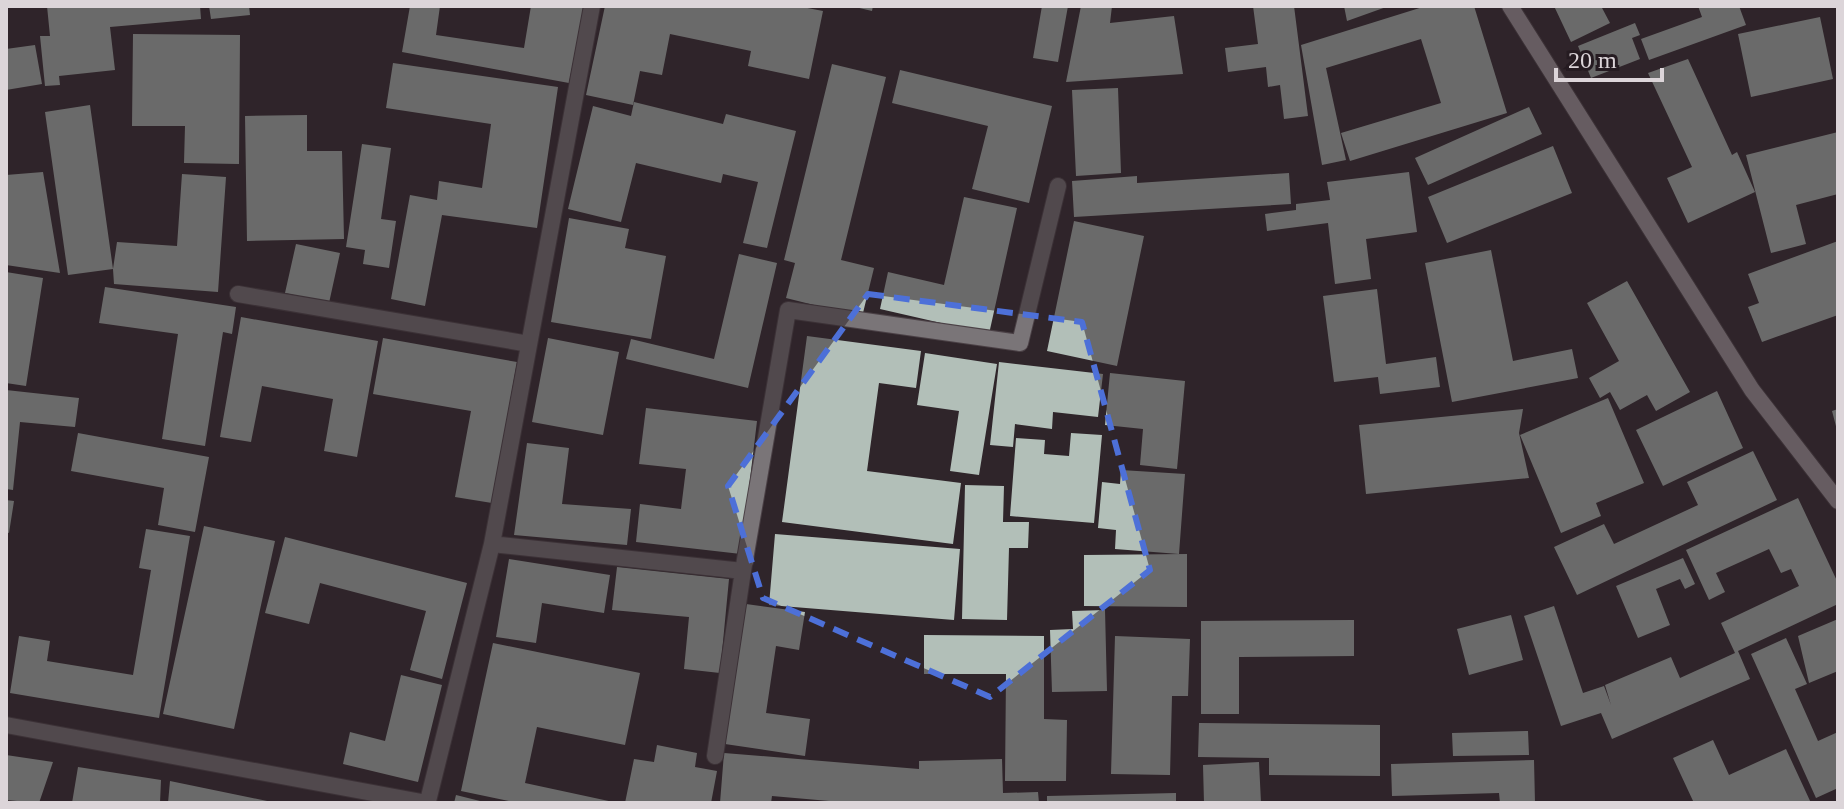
<svg xmlns="http://www.w3.org/2000/svg" width="1844" height="809" viewBox="0 0 1844 809" font-family="'Times New Roman',serif">
  <rect width="100%" height="100%" fill="#2f252a"/>
  <!-- building -->
  <path fill="#b2bfb8" d="M47 6H200L201 19 110 27 115 70 59 76 60 85 45 86 40 36H50Z
    M209 6H249L250 15 211 19Z
    M410 6H440L436 35 524 48 531 6H584L569 83 402 52Z
    M605 6H797L823 11 809 79 748 66 751 51 670 34 662 75 640 71 633 105 586 95Z
    M851 6H873L872 11Z
    M1042 6H1068L1058 62 1033 58Z
    M1081 6H1112L1110 23 1174 16 1183 74 1066 82Z
    M1253 6H1294L1308 116 1284 119 1280 85 1268 87 1266 67 1228 72 1225 48 1258 44Z
    M1344 6H1389L1347 21Z
    M1426 6H1474L1507 113 1350 161 1341 133 1441 103 1421 39 1326 68 1346 160 1322 165 1301 45Z
    M1554 6H1601L1610 23 1571 42Z
    M1698 6H1739L1746 25 1649 60 1641 39 1702 17Z
    M1820 17 1833 79 1751 97 1738 34Z
    M1635 23 1640 35 1632 38 1640 59 1591 78 1578 46Z
    M133 34 240 35 239 164 184 163 185 126H132Z
    M35 45 42 84 6 90V49Z
    M1688 59 1732 155 1737 152 1755 192 1688 223 1667 178 1692 167 1648 73Z
    M393 63 558 87 537 228 442 215 425 306 391 299 410 195 437 200 439 181 482 188 491 124 386 108Z
    M832 64 886 77 841 260 874 268 862 317 786 298 795 263 784 260Z
    M900 70 1052 106 1029 203 972 189 988 126 892 103Z
    M1118 88 1121 173 1076 176 1072 90Z
    M634 102 723 124 726 114 796 131 767 248 743 243 758 182 723 174 721 183 636 163 621 222 568 209 593 106 631 116Z
    M90 105 113 269 117 242 177 246 182 174 226 177 218 292 114 284 113 269 68 275 45 112Z
    M1529 107 1542 134 1428 185 1415 158Z
    M307 115V151H342L344 239 247 241 245 116Z
    M1838 132V194L1796 205 1806 244 1771 253 1746 155Z
    M362 144 391 148 381 219 396 221 389 268 363 264 365 250 346 247Z
    M1553 146 1572 193 1447 243 1428 197Z
    M43 172 60 273 6 265V175Z
    M1409 172 1417 232 1366 239 1371 279 1335 284 1328 223 1267 231 1265 214 1296 210V204L1330 200 1327 182Z
    M1289 173 1291 204 1074 217 1072 181 1137 176V183Z
    M964 197 1017 208 989 334 880 309 888 272 944 285Z
    M569 218 629 229 625 248 666 256 651 339 551 322Z
    M1074 221 1144 236 1117 366 1047 351Z
    M1838 241V315L1762 342 1748 307 1759 303 1748 274Z
    M296 244 340 253 329 303 285 293Z
    M1491 250 1513 361 1572 349 1578 378 1452 402 1425 263Z
    M739 254 777 263 748 388 626 359 631 339 714 359Z
    M6 272 43 278 26 386 6 383Z
    M1627 281 1690 392 1656 411 1647 395 1620 410 1610 392 1600 398 1589 378 1619 361 1587 303Z
    M105 287 236 307 232 334 223 332 205 446 162 439 178 334 99 323Z
    M1377 289 1386 364 1436 357 1440 387 1380 394 1378 377 1334 382 1323 296Z
    M241 317 378 341 357 457 324 451 333 399 262 386 251 442 220 437Z
    M807 336 921 351 916 388 879 383 867 471 961 483 953 544 782 522Z
    M383 338 517 362 492 503 455 497 471 411 373 394Z
    M548 338 619 352 603 435 532 422Z
    M925 353 997 364 979 475 950 471 959 411 917 405Z
    M999 362 1103 374 1098 417 1053 412 1052 429 1015 424 1013 447 990 445Z
    M1110 373 1185 381 1177 469 1140 465 1143 429 1105 425Z
    M6 390 79 398 75 427 20 422 13 490 6 489Z
    M1717 391 1743 448 1663 486 1636 430Z
    M1608 398 1644 483 1596 503 1601 516 1561 533 1520 435Z
    M646 408 757 421 741 554 636 542 640 504 681 509 686 469 639 464Z
    M1523 409 1519 433 1529 478 1366 494 1359 425Z
    M1838 409V429L1837 430 1832 411Z
    M78 433 209 457 195 532 158 525 164 488 71 471Z
    M1071 433 1102 435 1094 523 1010 516 1016 438 1045 440 1044 454 1069 456Z
    M527 443 569 448 562 504 631 509 627 545 514 535Z
    M1753 451 1777 500 1577 595 1554 547 1604 524 1614 544 1698 505 1687 482Z
    M1121 470 1185 474 1179 554 1115 549 1116 530 1098 528 1102 482 1120 484Z
    M965 485 1004 486 1003 522H1029L1028 548H1009L1007 620 962 619Z
    M1798 498 1838 583V604L1738 651 1750 679 1612 739 1601 713 1561 726 1524 616 1554 606 1583 693 1604 686 1611 705 1605 685 1671 657 1680 678 1735 653 1721 623 1799 586 1791 569 1781 573 1769 549 1716 573 1725 592 1709 600 1686 550Z
    M6 500 14 501 9 533 6 532Z
    M204 526 275 541 234 729 163 714Z
    M146 529 190 536 159 718 10 693 19 636 50 641 47 661 133 675 151 570 139 568Z
    M775 534 960 549 954 620 769 605Z
    M285 537 467 583 442 679 410 670 426 611 320 583 309 624 265 613Z
    M1187 554V607L1084 606V555Z
    M1683 558 1695 584 1685 589 1680 579 1656 589 1670 625 1638 638 1616 586Z
    M509 559 610 575 604 613 542 603 536 643 496 637Z
    M617 567 729 579 720 673 684 669 689 617 612 610Z
    M746 604 805 612 799 650 776 646 766 713 810 719 805 756 725 744Z
    M1105 610 1107 691 1052 692 1050 630 1073 629 1072 611Z
    M1511 615 1523 660 1469 675 1457 629Z
    M1838 619V671L1809 683 1798 636Z
    M1354 620V656L1239 657V714H1201V621Z
    M924 635 1044 636V719L1067 720 1066 781H1005L1006 674H924Z
    M1115 636 1190 639 1188 696H1172L1170 775 1111 774Z
    M1786 638 1807 684 1795 689 1818 741 1838 732V788L1816 798 1751 654Z
    M493 643 640 673 625 745 537 727 525 783 618 803H518L461 791Z
    M401 675 442 685 418 782 343 764 350 732 385 741Z
    M1199 723 1380 725V776L1269 775V758L1198 757Z
    M1528 731 1529 755 1453 756 1452 733Z
    M1713 740 1729 775 1786 749 1811 803H1694L1673 758Z
    M657 745 697 753 695 767 717 771 711 803H625L634 759 654 762Z
    M724 753 919 769V761L1002 759 1003 793 1038 792 1039 803H852L772 796 771 803H720Z
    M6 755 53 762 39 803 6 800Z
    M1534 760 1535 803H1500L1499 793 1392 796 1391 764Z
    M1259 762 1261 803H1204L1203 765Z
    M78 767 161 780 160 803H72Z
    M170 781 272 802V803H168Z
    M1176 793V803H1047V796Z
    M456 795 484 802V803H454Z"/>
  <g fill="none" stroke-linecap="round" stroke-linejoin="round">
    <!-- minor casing -->
    <g stroke="#4b4146" stroke-width="18">
      <path id="minor" d="M238 294 529 344
        M492 544 592 6
        M743 571 788 310 1020 343 1058 186
        M6 725 427 803
        M428 801 492 544 743 571 715 756"/>
    </g>
    <!-- secondary casing -->
    <g stroke="#4b4146" stroke-width="18">
      <path id="secondary" d="M1510 6 1752 390 1838 501"/>
    </g>
    <!-- minor -->
    <use href="#minor" stroke="#7a7578" stroke-width="16"/>
    <!-- secondary -->
    <use href="#secondary" stroke="#a9a0a5" stroke-width="16"/>
  </g>
  <!-- marked area -->
  <path d="M0 0H1844V809H0ZM868 294 1082 322 1150 570 990 697 763 598 728 486Z" fill="#2f252a" fill-opacity=".55" fill-rule="evenodd"/>
  <path fill="none" stroke="#4d70d8" stroke-width="6" stroke-dasharray="16 10" stroke-linejoin="round" d="M868 294 1082 322 1150 570 990 697 763 598 728 486Z"/>
  <!-- border -->
  <rect width="1844" height="809" fill="none" stroke="#dcd5d9" stroke-width="16"/>
  <!-- scale -->
  <path d="M1556 68v12h106v-12" fill="none" stroke="#dcd5d9" stroke-width="4"/>
  <text x="1568" y="68" font-size="24" fill="#dcd5d9" stroke="#251b21" stroke-width="6" paint-order="stroke">20 m</text>
</svg>
